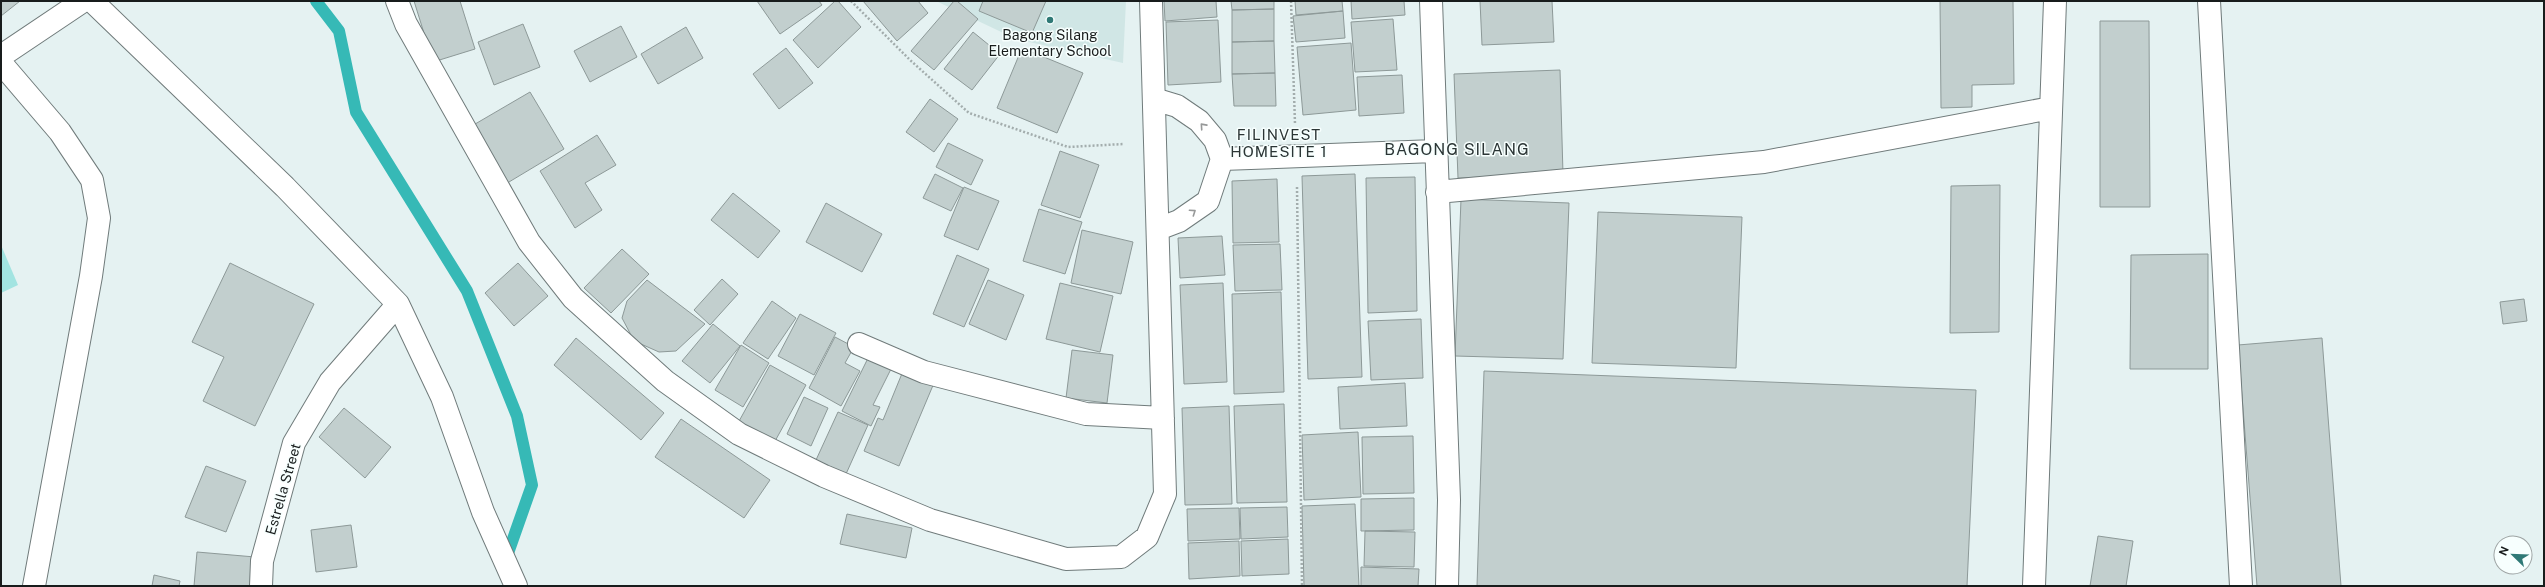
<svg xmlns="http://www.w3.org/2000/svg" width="2545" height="587" viewBox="0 0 2545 587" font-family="'Public Sans',sans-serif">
  <rect width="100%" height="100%" fill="#e5f2f2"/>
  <!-- built -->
  <path fill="#d0e6e5" d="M936 1H1126L1123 63 1016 39Z"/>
  <!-- green -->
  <path fill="#a2e4e1" d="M1 245 18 285 1 293Z"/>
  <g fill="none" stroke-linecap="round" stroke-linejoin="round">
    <!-- stream -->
    <path stroke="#36b9b6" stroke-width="12" d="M316 1 339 31 356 112 467 291 517 416 532 485 507 556"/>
  </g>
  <!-- building -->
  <path fill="#c2cfce" stroke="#8d9998" d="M1 1H20L1 16Z
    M414 1H460L475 49 433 62Z
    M757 1H819L822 5 780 34Z
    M835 1H838L861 27 818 68 793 40Z
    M863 1H918L928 13 897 41Z
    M954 1H957L978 19 934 70 911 51Z
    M983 1H1046L1032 33 979 11Z
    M1164 1H1216L1217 17 1165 21Z
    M1231 1H1274V9L1232 10Z
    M1295 1H1342L1343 11 1296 15Z
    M1351 1H1404L1405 15 1352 19Z
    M1480 1H1552L1554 42 1482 45Z
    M1940 1H2013L2014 84 1972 85V107L1941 108Z
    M1274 9V41L1232 42V10Z
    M1343 11 1345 38 1296 42 1293 16Z
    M1393 19 1397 70 1355 72 1351 22Z
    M1218 20 1221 82 1168 85 1166 22Z
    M2100 21H2149L2150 207H2100Z
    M523 24 540 67 494 85 478 42Z
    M621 26 637 57 590 82 574 51Z
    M686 27 703 58 658 84 641 54Z
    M973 32 1000 54 972 90 944 69Z
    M1274 41 1275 73 1232 74V42Z
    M1351 43 1356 110 1303 115 1297 47Z
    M786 48 813 83 779 109 753 74Z
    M1022 48 1083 73 1057 133 997 108Z
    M1560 70 1563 174 1458 178 1454 74Z
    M1275 73 1276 106H1234L1232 74Z
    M1402 75 1404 113 1359 116 1357 77Z
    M530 92 564 149 504 185 470 127Z
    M930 99 958 119 934 152 906 132Z
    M597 135 616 165 585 183 602 210 575 228 540 171Z
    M948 143 983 160 971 185 936 167Z
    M1060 151 1099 165 1080 218 1041 205Z
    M935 174 963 188 951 211 923 198Z
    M1355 174 1362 377 1308 379 1302 176Z
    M1415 177 1417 311 1368 313 1366 178Z
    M1277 179 1279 242 1233 243 1232 181Z
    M2000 185 1999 332 1950 333 1951 186Z
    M964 187 999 201 978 250 944 236Z
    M733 193 780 231 758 258 711 220Z
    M1461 199 1569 203 1563 359 1455 356Z
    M826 203 882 234 862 272 806 242Z
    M1039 209 1082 222 1065 274 1023 261Z
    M1598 212 1742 217 1736 368 1592 363Z
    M1082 230 1133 242 1121 294 1071 283Z
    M1222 236 1225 275 1180 278 1178 238Z
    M1280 244 1282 290 1235 291 1233 245Z
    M622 249 649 274 611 313 584 288Z
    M2208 254V369H2130L2131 255Z
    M957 255 989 269 964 327 933 314Z
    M230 263 314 304 255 426 203 401 224 357 192 342Z
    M518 263 548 296 514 326 485 293Z
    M722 279 738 294 710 325 694 310Z
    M647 280 705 324 676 351 659 352 641 344 631 335 622 318 627 301Z
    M988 280 1024 295 1006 340 969 324Z
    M1060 283 1113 296 1100 352 1046 339Z
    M1223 283 1227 382 1184 384 1180 285Z
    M1281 292 1284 392 1234 394 1232 294Z
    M2524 299 2527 321 2503 324 2500 302Z
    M772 301 796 318 768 359 743 343Z
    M800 314 836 333 814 375 778 356Z
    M1421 319 1423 378 1371 380 1368 321Z
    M713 324 740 346 710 383 682 361Z
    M835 337 854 347 845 363 860 371 841 406 809 388Z
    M576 338 664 413 641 440 554 365Z
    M2322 338 2341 586H2257L2238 345Z
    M741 345 769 363 743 407 715 390Z
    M1072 350 1113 355 1107 403 1066 398Z
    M871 352 894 363 873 405 880 407 871 426 842 411Z
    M770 365 806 385 774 443 738 423Z
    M903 371 934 383 899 466 864 451 878 418 883 420Z
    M1484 371 1976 390 1967 586H1477Z
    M1405 383 1407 426 1340 429 1338 387Z
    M804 397 828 408 811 446 787 434Z
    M1284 404 1287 502 1237 503 1234 406Z
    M1229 406 1232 504 1185 505 1182 408Z
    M344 408 391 447 365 478 319 437Z
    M838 412 868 425 846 474 816 460Z
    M681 419 770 480 744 518 655 457Z
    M1358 432 1361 497 1304 500 1302 435Z
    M1413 436 1414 493 1363 494 1362 437Z
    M206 466 246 481 226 532 185 517Z
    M1414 498V530L1361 531V499Z
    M1355 504 1359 586H1304L1302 506Z
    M1287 507 1288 537 1241 539 1240 508Z
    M1239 508 1240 539 1188 541 1187 509Z
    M847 514 912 528 906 558 840 544Z
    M351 525 357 567 316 572 311 530Z
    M1365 531 1415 532 1414 567 1364 566Z
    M2098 536 2133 541 2126 586H2090Z
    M1288 539 1289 574 1242 576 1241 541Z
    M1239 541 1240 576 1189 579 1188 543Z
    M197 552 255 557 253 586H194Z
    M1361 567 1419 569 1418 586H1361Z
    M154 575 180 581 179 586H152Z"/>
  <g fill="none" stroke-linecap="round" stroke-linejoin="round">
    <!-- minor casing -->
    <g stroke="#707b7b" stroke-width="24">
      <path id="minor" d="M92 1 285 187 398 304 442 397 483 512 516 586
        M397 1 406 24 529 242 573 298 665 381 739 434 824 476 930 520 1066 559 1121 557 1147 537 1165 494 1151 1
        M1431 1 1449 500 1447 586
        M2209 1 2241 586
        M1 56 83 1
        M1 63 60 132 92 180 99 218 91 276 34 586
        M1154 99 1177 106 1199 121 1215 140 1222 159 1208 201 1179 221 1158 229
        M1222 159 1435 151
        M1437 192 1764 162 2051 108
        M859 344 924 372 1086 414 1163 418
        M261 586 262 561 294 443 330 382 398 304
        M2034 586 2055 1"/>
    </g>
    <!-- path -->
    <path stroke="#a3adad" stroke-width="2.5" stroke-dasharray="2 2" stroke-linecap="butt" d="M851 1 910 60 969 113 1068 147 1124 144
      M1291 1 1295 124
      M1297 187 1302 585"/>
    <!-- minor -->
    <use href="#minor" stroke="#fff" stroke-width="22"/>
  </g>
  <!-- one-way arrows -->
  <defs><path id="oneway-chevron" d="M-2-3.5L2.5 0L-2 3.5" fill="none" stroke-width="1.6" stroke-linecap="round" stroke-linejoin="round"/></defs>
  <g stroke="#979999">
    <use href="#oneway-chevron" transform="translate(1203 126) rotate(-132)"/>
    <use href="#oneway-chevron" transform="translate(1193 212) rotate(-34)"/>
  </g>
  <!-- markers -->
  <circle fill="#2f7976" stroke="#f7fffe" stroke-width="1.5" cx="1050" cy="20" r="4"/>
  <g text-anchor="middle" stroke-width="3" stroke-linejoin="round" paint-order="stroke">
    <!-- poi labels -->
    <g font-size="14" fill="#181c1c" stroke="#f7fffe">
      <text x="1050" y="40">Bagong Silang<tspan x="1050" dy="16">Elementary School</tspan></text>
    </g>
    <!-- street labels -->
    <g font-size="14" fill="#181c1c" stroke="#f7fffe">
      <text transform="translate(283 489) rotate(-74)" y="5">Estrella Street</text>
    </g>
    <!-- neighbourhood labels -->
    <g font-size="15" letter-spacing="1" fill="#2b3535" stroke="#f7fffe">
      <text x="1279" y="140">FILINVEST<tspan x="1279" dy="17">HOMESITE 1</tspan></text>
    </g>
    <!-- quarter labels -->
    <g font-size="16" letter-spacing="1" fill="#2b3535" stroke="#f7fffe">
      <text x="1457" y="155">BAGONG SILANG</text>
    </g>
  </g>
  <!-- border -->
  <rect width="2545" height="587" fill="none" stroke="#181c1c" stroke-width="4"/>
  <!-- north arrow -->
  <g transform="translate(2513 555) rotate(293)"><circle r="19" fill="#f7fffe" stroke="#9ea4a4"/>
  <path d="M0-3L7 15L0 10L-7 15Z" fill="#2f7976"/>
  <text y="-6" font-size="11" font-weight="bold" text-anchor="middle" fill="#181c1c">N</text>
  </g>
</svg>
